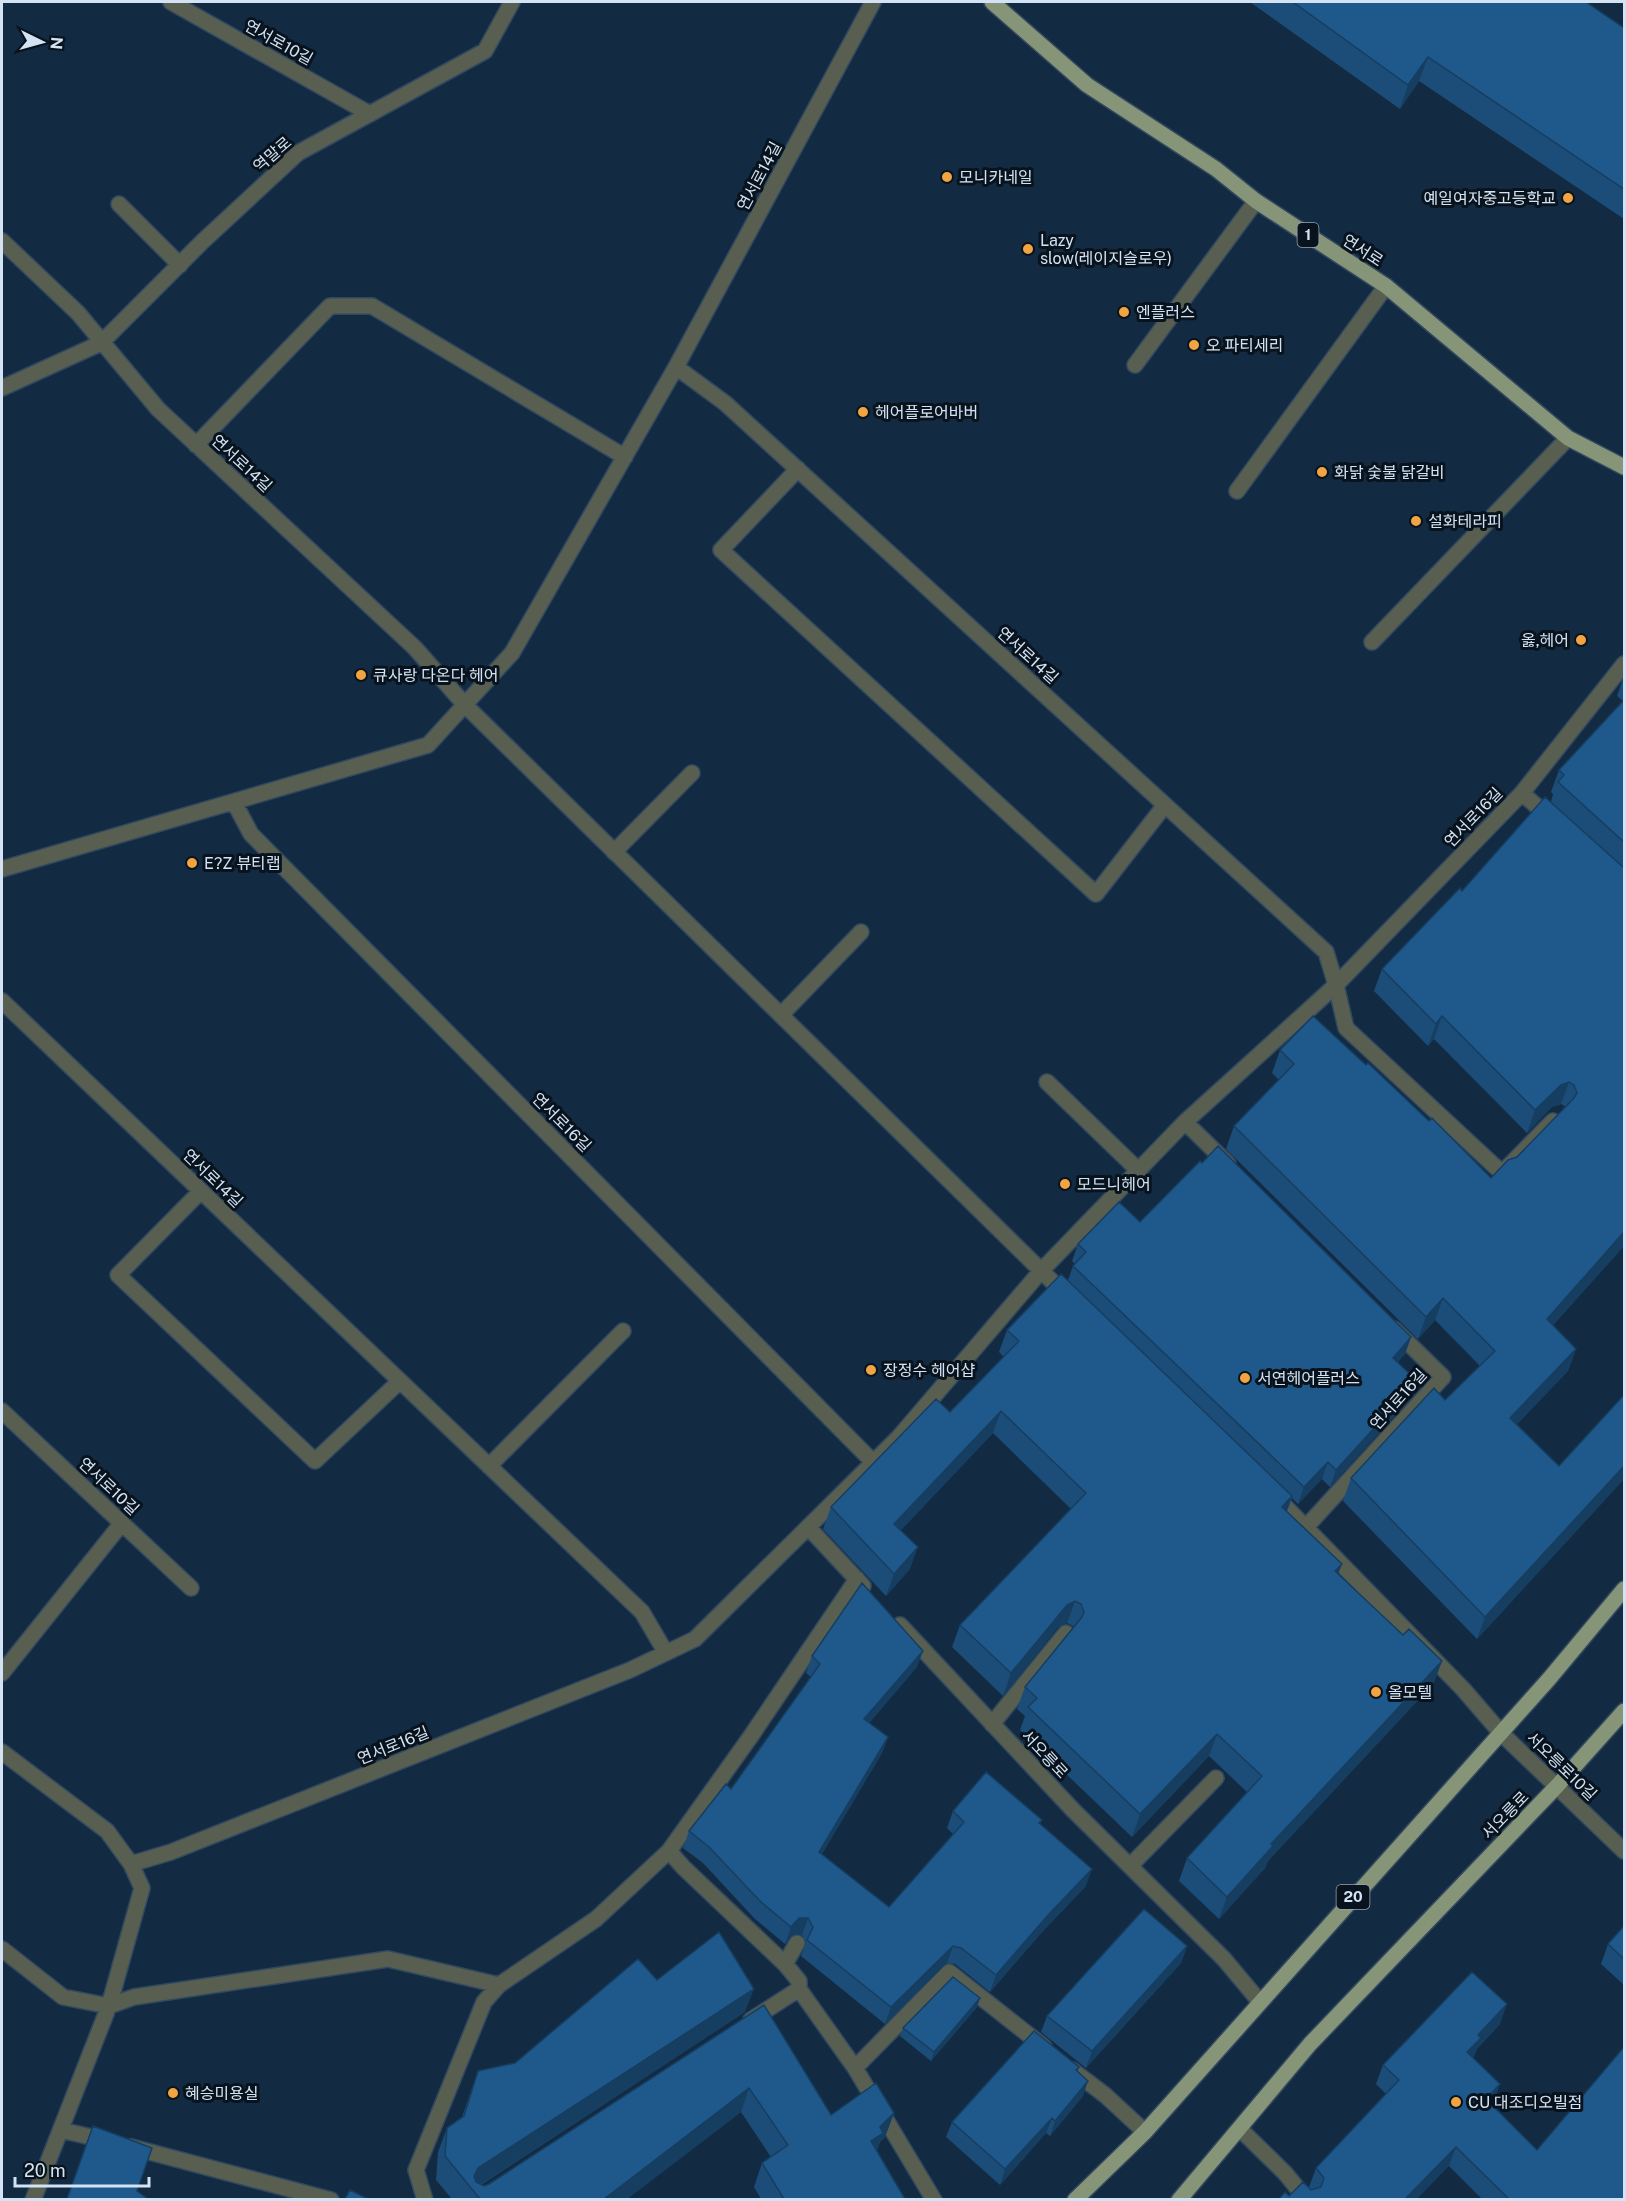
<svg xmlns="http://www.w3.org/2000/svg" width="1626" height="2201" viewBox="0 0 1626 2201" font-family="'Public Sans','Noto Sans KR',sans-serif">
  <rect width="100%" height="100%" fill="#122b43"/>
  <g fill="none" stroke-linecap="round" stroke-linejoin="round">
    <!-- service casing -->
    <g stroke="#31485f" stroke-width="18">
      <path id="service" d="M119 204 180 265
        M1135 365 1256 201
        M1237 491 1386 286
        M1372 642 1568 438
        M614 852 692 773
        M1336 985 1346 1028 1502 1173 1553 1121
        M781 1015 861 932
        M1047 1082 1139 1171
        M489 1466 623 1331
        M992 1724 1066 1633
        M1130 1866 1216 1778"/>
    </g>
    <!-- minor casing -->
    <g stroke="#31485f" stroke-width="18">
      <path id="minor" d="M171 2 370 114
        M2 241 78 313 158 409 415 648 465 705 1068 1297
        M676 367 725 403 1326 952 1336 985
        M2 388 101 343 202 242 298 153 485 51 512 2
        M196 445 330 306H372L625 457
        M798 469 721 550 1096 894 1165 805
        M1522 793 1551 819
        M234 802 251 834 873 1462
        M2 869 428 745 512 653 676 367 873 2
        M2 1001 642 1612 666 1653
        M1185 1122 1228 1164
        M201 1191 118 1275 315 1461 400 1381
        M2 1411 191 1588
        M1273 1494 1463 1689 1501 1733 1624 1851
        M1307 1526 1443 1377 1394 1329
        M808 1527 863 1586
        M900 1625 1073 1810 1224 1959 1260 2002
        M2 1673 122 1523
        M2 1752 107 1831 131 1864 142 1888 109 2006 33 2200
        M669 1851 683 1867 785 1964 799 1981V1989L855 2068 934 2200
        M131 1864 171 1852 630 1670 695 1639 899 1437 1041 1271 1185 1122 1336 985 1522 793 1624 664
        M2 1949 63 1997 109 2006 134 1997 388 1959 499 1985
        M785 1964 797 1943
        M751 2020 799 1989
        M855 2068 949 1972 1044 2047
        M1072 2070 1105 2095 1145 2132
        M1240 2129 1285 2173 1307 2200
        M61 2130 108 2141
        M131 2147 331 2200
        M425 2200 416 2170 484 2002 499 1985 596 1919 669 1851 751 1736 857 1579"/>
    </g>
    <!-- primary casing -->
    <g stroke="#31485f" stroke-width="18">
      <path id="primary" d="M992 2 1087 85 1216 169 1256 201 1386 286 1568 438 1624 467
        M1075 2200 1145 2132 1549 1679 1624 1589
        M1179 2200 1310 2044 1557 1786 1624 1711"/>
    </g>
    <!-- service -->
    <use href="#service" stroke="#585f51" stroke-width="15"/>
    <!-- minor -->
    <use href="#minor" stroke="#585f51" stroke-width="15"/>
    <!-- primary -->
    <use href="#primary" stroke="#869477" stroke-width="15"/>
  </g>
  <!-- wall -->
  <path fill="#1b4d78" d="M1250 2H1586L1624 28V219L1419 81 1400 109Z
    M1624 676V1246L1553 1325 1576 1349 1568 1371 1517 1424 1559 1466 1624 1395V1479L1477 1639 1343 1501 1351 1478 1445 1400 1480 1366 1435 1320 1418 1339 1226 1149 1234 1126 1279 1080 1272 1073 1280 1050 1429 1121 1491 1178 1517 1157 1566 1107 1561 1104 1552 1107 1527 1133 1434 1039 1428 1046 1374 991 1382 969 1462 891 1551 802 1553 794 1551 792 1559 770 1623 701 1617 696Z
    M1140 1222 1411 1337 1405 1354 1398 1362 1417 1381 1411 1397 1330 1487 1322 1479 1298 1504 1292 1498 1287 1512 1342 1564 1338 1574 1434 1683 1268 1861 1265 1868 1219 1919 1179 1881 1187 1858 1247 1792 1209 1756 1132 1837 1020 1730 1025 1716 1017 1709 1025 1687 1073 1627V1626L1067 1623 1058 1627 1003 1696 952 1647 960 1625 1071 1509 993 1433 901 1530 910 1569 886 1596 823 1529 831 1507 950 1412 1004 1357 999 1352 1007 1330 1068 1280 1073 1266 1075 1264 1072 1261 1078 1244Z
    M812 1656 917 1667 869 1723 888 1737 882 1753 822 1854 889 1907 953 1834 947 1828 953 1811 1042 1820 1040 1824 1086 1886 1043 1931 990 1992 955 1964 947 1963 885 2024 801 1956 806 1942 802 1935 793 1934 785 1944 755 1919 703 1863 683 1848 689 1831 731 1789 811 1677 806 1673Z
    M1624 1926V1985L1601 1964 1608 1944Z
    M1187 1946 1181 1963 1086 2068 1041 2032 1047 2016Z
    M657 1980 745 2012 481 2185 484 2186 489 2184 764 2005 831 2115 894 2113 885 2137 880 2142 877 2151 905 2199H761L754 2187 762 2163 771 2157 741 2112 627 2199H452L436 2180 438 2152 447 2128 462 2117 478 2071 515 2063Z
    M980 1998 977 2007 931 2061 900 2036 903 2028Z
    M1500 2024 1477 2049 1473 2058 1493 2104 1492 2105 1537 2150 1624 2199H1482L1449 2166 1289 2196 1309 2187 1316 2168 1386 2094 1376 2084 1383 2065Z
    M1079 2067 1078 2071 1083 2096 1050 2136 1046 2133 1000 2185 946 2137 952 2122Z"/>
  <!-- shaded-wall -->
  <path fill="#163e61" d="M1428 57 1419 81 1400 109 1408 85Z
    M1442 1016 1434 1039 1428 1046 1436 1024Z
    M1569 1082 1561 1104 1552 1107 1527 1133 1535 1110 1561 1085Z
    M1624 1232V1246L1539 1341 1547 1319Z
    M1443 1298 1435 1320 1418 1339 1426 1317Z
    M1411 1337 1405 1354 1387 1374 1393 1358Z
    M1576 1349 1568 1371 1502 1440 1510 1418Z
    M1417 1381 1411 1397 1330 1487 1336 1470Z
    M1001 1411 993 1433 886 1546 894 1524Z
    M1328 1462 1322 1479 1298 1504 1304 1487Z
    M1624 1466V1479L1477 1639 1485 1617Z
    M1292 1496 1284 1518 1282 1507Z
    M918 1547 910 1569 886 1596 894 1574Z
    M1342 1564 1333 1587 1335 1571Z
    M1075 1601 1067 1623 1058 1627 1003 1696 1011 1673 1067 1605Z
    M923 1651 917 1667 858 1736 864 1719Z
    M1442 1661 1434 1683 1268 1861 1265 1868 1219 1919 1227 1897 1271 1844Z
    M1217 1734 1209 1756 1132 1837 1140 1814Z
    M888 1737 882 1753 813 1869 819 1852Z
    M1092 1869 1086 1886 1043 1931 990 1992 996 1975 1049 1914Z
    M799 1918H808L802 1935 793 1934 785 1944 791 1927Z
    M953 1946 947 1963 885 2024 891 2007Z
    M1187 1946 1181 1963 1086 2068 1092 2051Z
    M754 1989 745 2012 472 2190 474 2176 478 2168Z
    M980 1998 977 2007 931 2061 934 2052Z
    M1507 2004 1500 2024 1477 2049 1474 2057 1460 2072 1467 2052 1478 2035Z
    M1088 2081 1083 2096 1050 2136 1055 2121Z
    M1500 2084 1493 2104 1479 2118 1486 2099Z
    M749 2088 741 2112 627 2199H604Z
    M894 2113 885 2137 880 2142 875 2157 871 2141 880 2127Z
    M1052 2118 1046 2133 1000 2185 1005 2169Z
    M1456 2147 1449 2166 1417 2199H1405Z"/>
  <!-- building -->
  <path fill="#1f598b" stroke="#163e61" stroke-width="1.5" d="M1293 2H1586L1624 28V189L1428 57 1408 85Z
    M1624 700V842L1558 782 1564 775 1559 770Z
    M1545 797 1624 868V1232L1547 1319 1576 1349 1510 1418 1559 1466 1624 1395V1466L1485 1617 1351 1478 1434 1388 1445 1400 1495 1351 1443 1298 1426 1317 1234 1126 1294 1064 1280 1050 1313 1016 1366 1065 1368 1063 1429 1121 1432 1118 1491 1178 1508 1160 1517 1157 1574 1098 1577 1093 1574 1085 1569 1082 1561 1085 1535 1110 1442 1016 1436 1024 1382 969 1460 888 1462 891Z
    M1218 1146 1411 1337 1393 1358 1417 1381 1336 1470 1328 1462 1304 1487 1073 1266 1086 1252 1078 1244 1119 1202 1140 1222 1200 1161 1202 1163Z
    M1061 1274 1292 1496 1282 1507 1342 1564 1335 1571 1403 1635 1409 1629 1442 1661 1271 1844 1273 1846 1227 1897 1187 1858 1262 1776 1217 1734 1140 1814 1028 1707 1037 1698 1025 1687 1082 1617 1084 1612 1081 1604 1075 1601 1067 1605 1011 1673 960 1625 1086 1493 1001 1411 894 1524 918 1547 894 1574 831 1507 936 1399 950 1412 1019 1341 1007 1330Z
    M862 1583 923 1651 864 1719 888 1737 819 1852 889 1907 964 1822 953 1811 986 1772 1042 1820 1039 1823 1092 1869 1049 1914 996 1975 961 1948 953 1946 891 2007 807 1940 813 1927 808 1918H799L791 1927 761 1902 709 1847 689 1831 726 1784 731 1789 820 1664 812 1656Z
    M1144 1909 1187 1946 1092 2051 1047 2016Z
    M1624 1926V1959L1608 1944Z
    M719 1932 754 1989 478 2168 474 2176 476 2182 484 2186 489 2184 764 2005 831 2115 876 2083 894 2113 880 2127 883 2133 871 2141 905 2199H784L762 2163 788 2145 749 2088 604 2199H480L445 2156 447 2128 464 2116 478 2071 515 2063 638 1959 657 1980Z
    M1472 1972 1507 2004 1478 2035 1481 2038 1467 2052 1500 2084 1486 2099 1537 2150 1624 2047V2199H1509L1456 2147 1405 2199H1279L1285 2192 1289 2196 1303 2182 1311 2190 1321 2187 1324 2178 1316 2168 1399 2080 1383 2065Z
    M953 1977 980 1998 934 2052 903 2028Z
    M1034 2031 1079 2067 1076 2070 1088 2081 1055 2121 1052 2118 1005 2169 952 2122Z
    M93 2126 152 2148 137 2191 148 2199H67Z
    M350 2190 368 2199H345Z"/>
  <!-- markers -->
  <g fill="#f3a442" stroke="#08131d" stroke-width="2">
    <circle cx="947" cy="177" r="6"/>
    <circle cx="1568" cy="198" r="6"/>
    <circle cx="1028" cy="249" r="6"/>
    <circle cx="1124" cy="312" r="6"/>
    <circle cx="1194" cy="345" r="6"/>
    <circle cx="863" cy="412" r="6"/>
    <circle cx="1322" cy="472" r="6"/>
    <circle cx="1416" cy="521" r="6"/>
    <circle cx="1581" cy="640" r="6"/>
    <circle cx="361" cy="675" r="6"/>
    <circle cx="192" cy="863" r="6"/>
    <circle cx="1065" cy="1184" r="6"/>
    <circle cx="871" cy="1370" r="6"/>
    <circle cx="1245" cy="1378" r="6"/>
    <circle cx="1376" cy="1692" r="6"/>
    <circle cx="173" cy="2093" r="6"/>
    <circle cx="1456" cy="2102" r="6"/>
  </g>
  <g text-anchor="middle" stroke-width="6" stroke-linejoin="round" paint-order="stroke">
    <!-- shield labels -->
    <g fill="#08131d" stroke="#97a5b3" stroke-width="1.5">
      <rect x="1297.5" y="223" width="21" height="24" rx="4.5"/>
      <rect x="1336.5" y="1885" width="33" height="24" rx="4.5"/>
    </g>
    <g font-size="15" font-weight="bold" fill="#d4e3f3">
      <text x="1308" y="240">1</text>
      <text x="1353" y="1902">20</text>
    </g>
    <!-- street labels -->
    <g font-size="16" fill="#d4e3f3" stroke="#08131d">
      <text transform="translate(279 42) rotate(29)" y="6">연서로10길</text>
      <text transform="translate(272 154) rotate(-41)" y="6">역말로</text>
      <text transform="translate(759 176) rotate(-62)" y="6">연서로14길</text>
      <text transform="translate(1363 250) rotate(33)" y="6">연서로</text>
      <text transform="translate(242 463) rotate(43)" y="6">연서로14길</text>
      <text transform="translate(1028 655) rotate(42)" y="6">연서로14길</text>
      <text transform="translate(1473 817) rotate(-46)" y="6">연서로16길</text>
      <text transform="translate(562 1122) rotate(45)" y="6">연서로16길</text>
      <text transform="translate(213 1178) rotate(44)" y="6">연서로14길</text>
      <text transform="translate(1398 1399) rotate(-48)" y="6">연서로16길</text>
      <text transform="translate(109 1486) rotate(43)" y="6">연서로10길</text>
      <text transform="translate(393 1745) rotate(-22)" y="6">연서로16길</text>
      <text transform="translate(1045 1754) rotate(47)" y="6">서오릉로</text>
      <text transform="translate(1562 1766) rotate(44)" y="6">서오릉로10길</text>
      <text transform="translate(1505 1815) rotate(-46)" y="6">서오릉로</text>
    </g>
    <!-- poi labels -->
    <g font-size="16" fill="#d4e3f3" stroke="#08131d" text-anchor="start">
      <text x="959" y="183">모니카네일</text>
      <text x="1556" y="204" text-anchor="end">예일여자중고등학교</text>
      <text x="1040" y="246">Lazy<tspan x="1040" dy="18">slow(레이지슬로우)</tspan></text>
      <text x="1136" y="318">엔플러스</text>
      <text x="1206" y="351">오 파티세리</text>
      <text x="875" y="418">헤어플로어바버</text>
      <text x="1334" y="478">화닭 숯불 닭갈비</text>
      <text x="1428" y="527">설화테라피</text>
      <text x="1569" y="646" text-anchor="end">옳,헤어</text>
      <text x="373" y="681">큐사랑 다온다 헤어</text>
      <text x="204" y="869">E?Z 뷰티랩</text>
      <text x="1077" y="1190">모드니헤어</text>
      <text x="883" y="1376">장정수 헤어샵</text>
      <text x="1257" y="1384">서연헤어플러스</text>
      <text x="1388" y="1698">올모텔</text>
      <text x="185" y="2099">혜승미용실</text>
      <text x="1468" y="2108">CU 대조디오빌점</text>
    </g>
  </g>
  <!-- border -->
  <rect width="1626" height="2201" fill="none" stroke="#d4e3f3" stroke-width="6"/>
  <!-- north arrow -->
  <g transform="translate(42 42) rotate(95)" stroke="#08131d" stroke-width="4.5" paint-order="stroke">
  <path d="M0-4.5L10 22L0 15L-10 22Z" fill="#d4e3f3"/>
  <text y="-9" font-size="16" font-weight="bold" text-anchor="middle" fill="#d4e3f3">N</text>
  </g>
  <!-- scale -->
  <path d="M15 2177v9h134v-9" fill="none" stroke="#d4e3f3" stroke-width="3"/>
  <text x="24" y="2177" font-size="18" fill="#d4e3f3" stroke="#08131d" stroke-width="4.5" paint-order="stroke">20 m</text>
</svg>
